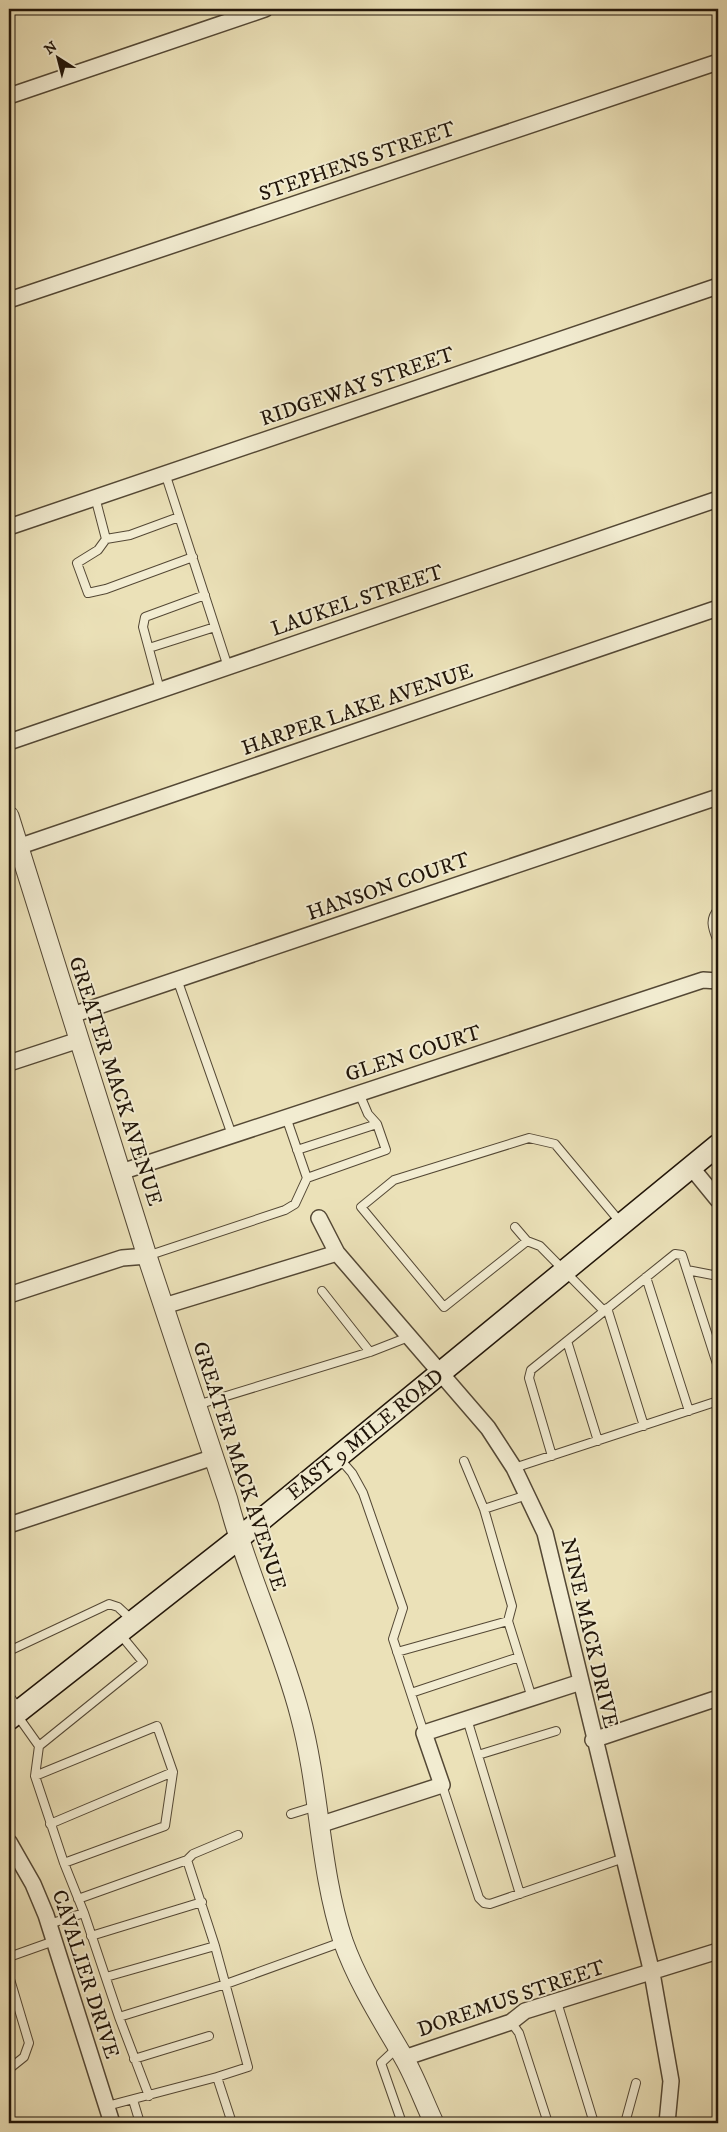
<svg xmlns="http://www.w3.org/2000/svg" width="727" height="2132" viewBox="0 0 727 2132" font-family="'IM FELL DW Pica',serif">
  <rect width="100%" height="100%" fill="#ebe1b8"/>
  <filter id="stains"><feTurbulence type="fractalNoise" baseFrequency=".004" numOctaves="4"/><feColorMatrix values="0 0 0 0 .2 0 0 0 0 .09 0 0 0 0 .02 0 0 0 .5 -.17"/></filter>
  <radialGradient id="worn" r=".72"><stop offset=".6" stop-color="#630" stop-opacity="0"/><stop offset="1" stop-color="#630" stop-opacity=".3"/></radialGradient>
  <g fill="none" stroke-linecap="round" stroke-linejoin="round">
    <!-- service casing -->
    <g stroke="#544835" stroke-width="10">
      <path id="service" d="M165 473 228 667
        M95 497 106 539 98 550 77 563 88 593 106 589 193 557
        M106 539 130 535 179 517
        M149 648 215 627
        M160 690 143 627 145 617 205 595
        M718 910C708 920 714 931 718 942
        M177 979 232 1135
        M286 1117 307 1178
        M297 1150 377 1124
        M515 1227 527 1241
        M147 1256 285 1210 295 1204 307 1178 386 1150 377 1124 368 1114 359 1093
        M687 1270 718 1276
        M646 1277 689 1411
        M322 1291 370 1352
        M607 1308 644 1426
        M604 1311 540 1246 527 1241 444 1307 361 1207 394 1180 529 1138 555 1144 621 1223
        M567 1341 598 1441
        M197 1405 370 1352 411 1336
        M552 1456 529 1378 531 1370 675 1254 682 1255 718 1367
        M339 1458 352 1473 363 1493 403 1608 393 1639 424 1733
        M464 1461 484 1509
        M514 1468 718 1401
        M527 1495 484 1509 512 1606 508 1621 532 1698
        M9 1651 109 1604 118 1607 132 1620
        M397 1652 508 1621
        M411 1693 519 1657
        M9 1695 19 1710
        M17 1715 39 1746 35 1776 64 1863 84 1913 49 1924
        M467 1719 520 1894
        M39 1746 143 1662 120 1634
        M478 1755 556 1731
        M35 1776 157 1726 173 1772 165 1826 64 1863
        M442 1785 479 1898 484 1903 490 1904 624 1858
        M291 1814 317 1806
        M50 1824 173 1772
        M187 1860 193 1854 238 1835
        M78 1899 187 1860 215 1946 248 2067 217 2077 232 2123
        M84 1913 119 2017 149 2096
        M91 1936 202 1902
        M9 1957 54 1941
        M9 1976 29 2043 24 2057 9 2069
        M106 1977 215 1946
        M557 2002 594 2123
        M119 2017 226 1984 342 1942
        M511 2022 519 2033 548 2123
        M397 2048 381 2063 402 2123
        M134 2059 209 2036
        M133 2100 140 2123
        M107 2106 217 2077
        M625 2123 636 2083"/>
    </g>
    <!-- minor casing -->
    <g stroke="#544835" stroke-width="18">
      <path id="minor" d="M9 96 265 9
        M9 300 718 62
        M9 527 718 286
        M9 742 718 499
        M9 850 718 608
        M72 1015 718 797
        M9 1063 79 1040
        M691 1167 718 1200
        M121 1172 703 980 718 981
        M319 1218 337 1253 488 1428 514 1468 545 1533 652 1973 671 2081 667 2123
        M9 1295 122 1258 147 1256
        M164 1306 337 1253
        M9 1525 214 1457
        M593 1740 718 1698
        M319 1825 442 1785 424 1733 581 1682
        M9 1842 33 1884 46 1915 112 2123
        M404 2058 511 2022 525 2011 718 1951"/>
    </g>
    <!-- tertiary casing -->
    <g stroke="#544835" stroke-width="21">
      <path id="tertiary" d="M9 816 147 1256 228 1500C247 1574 281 1642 300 1715 320 1789 319 1868 343 1941 358 1983 382 2020 404 2058 416 2079 424 2102 434 2123"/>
    </g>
    <!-- secondary casing -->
    <g stroke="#211509" stroke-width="24">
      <path id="secondary" d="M9 1719 238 1539 718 1145"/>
    </g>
    <!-- service -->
    <use href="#service" stroke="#f2ecd1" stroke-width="8"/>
    <!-- minor -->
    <use href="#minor" stroke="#f2ecd1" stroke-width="15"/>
    <!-- tertiary -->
    <use href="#tertiary" stroke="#f2ecd1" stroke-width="19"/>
    <!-- secondary -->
    <use href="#secondary" stroke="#f2ecd1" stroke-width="21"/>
  </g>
  <g text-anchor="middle" stroke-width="4" stroke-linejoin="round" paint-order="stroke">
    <!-- street labels -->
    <g font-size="21" fill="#211509" stroke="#f2ecd1">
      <text transform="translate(357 161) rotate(-19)" y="7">STEPHENS STREET</text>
      <text transform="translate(357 386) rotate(-19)" y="7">RIDGEWAY STREET</text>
      <text transform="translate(357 600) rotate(-19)" y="7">LAUKEL STREET</text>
      <text transform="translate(357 709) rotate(-19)" y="7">HARPER LAKE AVENUE</text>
      <text transform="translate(388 886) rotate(-19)" y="7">HANSON COURT</text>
      <text transform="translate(413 1053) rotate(-18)" y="7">GLEN COURT</text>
      <text transform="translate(116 1081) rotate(72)" y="7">GREATER MACK AVENUE</text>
      <text transform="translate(365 1434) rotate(-39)" y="7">EAST 9 MILE ROAD</text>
      <text transform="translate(240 1466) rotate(72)" y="7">GREATER MACK AVENUE</text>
      <text transform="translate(590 1633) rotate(77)" y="7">NINE MACK DRIVE</text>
      <text transform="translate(86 1974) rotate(72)" y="7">CAVALIER DRIVE</text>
      <text transform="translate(511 1998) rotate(-19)" y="7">DOREMUS STREET</text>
    </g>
  </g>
  <!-- margin -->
  <rect width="727" height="2132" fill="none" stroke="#ebe1b8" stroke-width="30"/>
  <rect x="10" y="10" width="707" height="2112" fill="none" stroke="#211509" stroke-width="2.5"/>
  <rect x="15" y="15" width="697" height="2102" fill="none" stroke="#211509"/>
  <!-- north arrow -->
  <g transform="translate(58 58) rotate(324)" stroke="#f2ecd1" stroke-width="4" paint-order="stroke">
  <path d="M0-4L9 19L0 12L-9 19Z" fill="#211509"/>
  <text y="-8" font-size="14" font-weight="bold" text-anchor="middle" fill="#211509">N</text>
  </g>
  <rect width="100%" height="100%" filter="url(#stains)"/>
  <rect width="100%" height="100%" fill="url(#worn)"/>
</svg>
